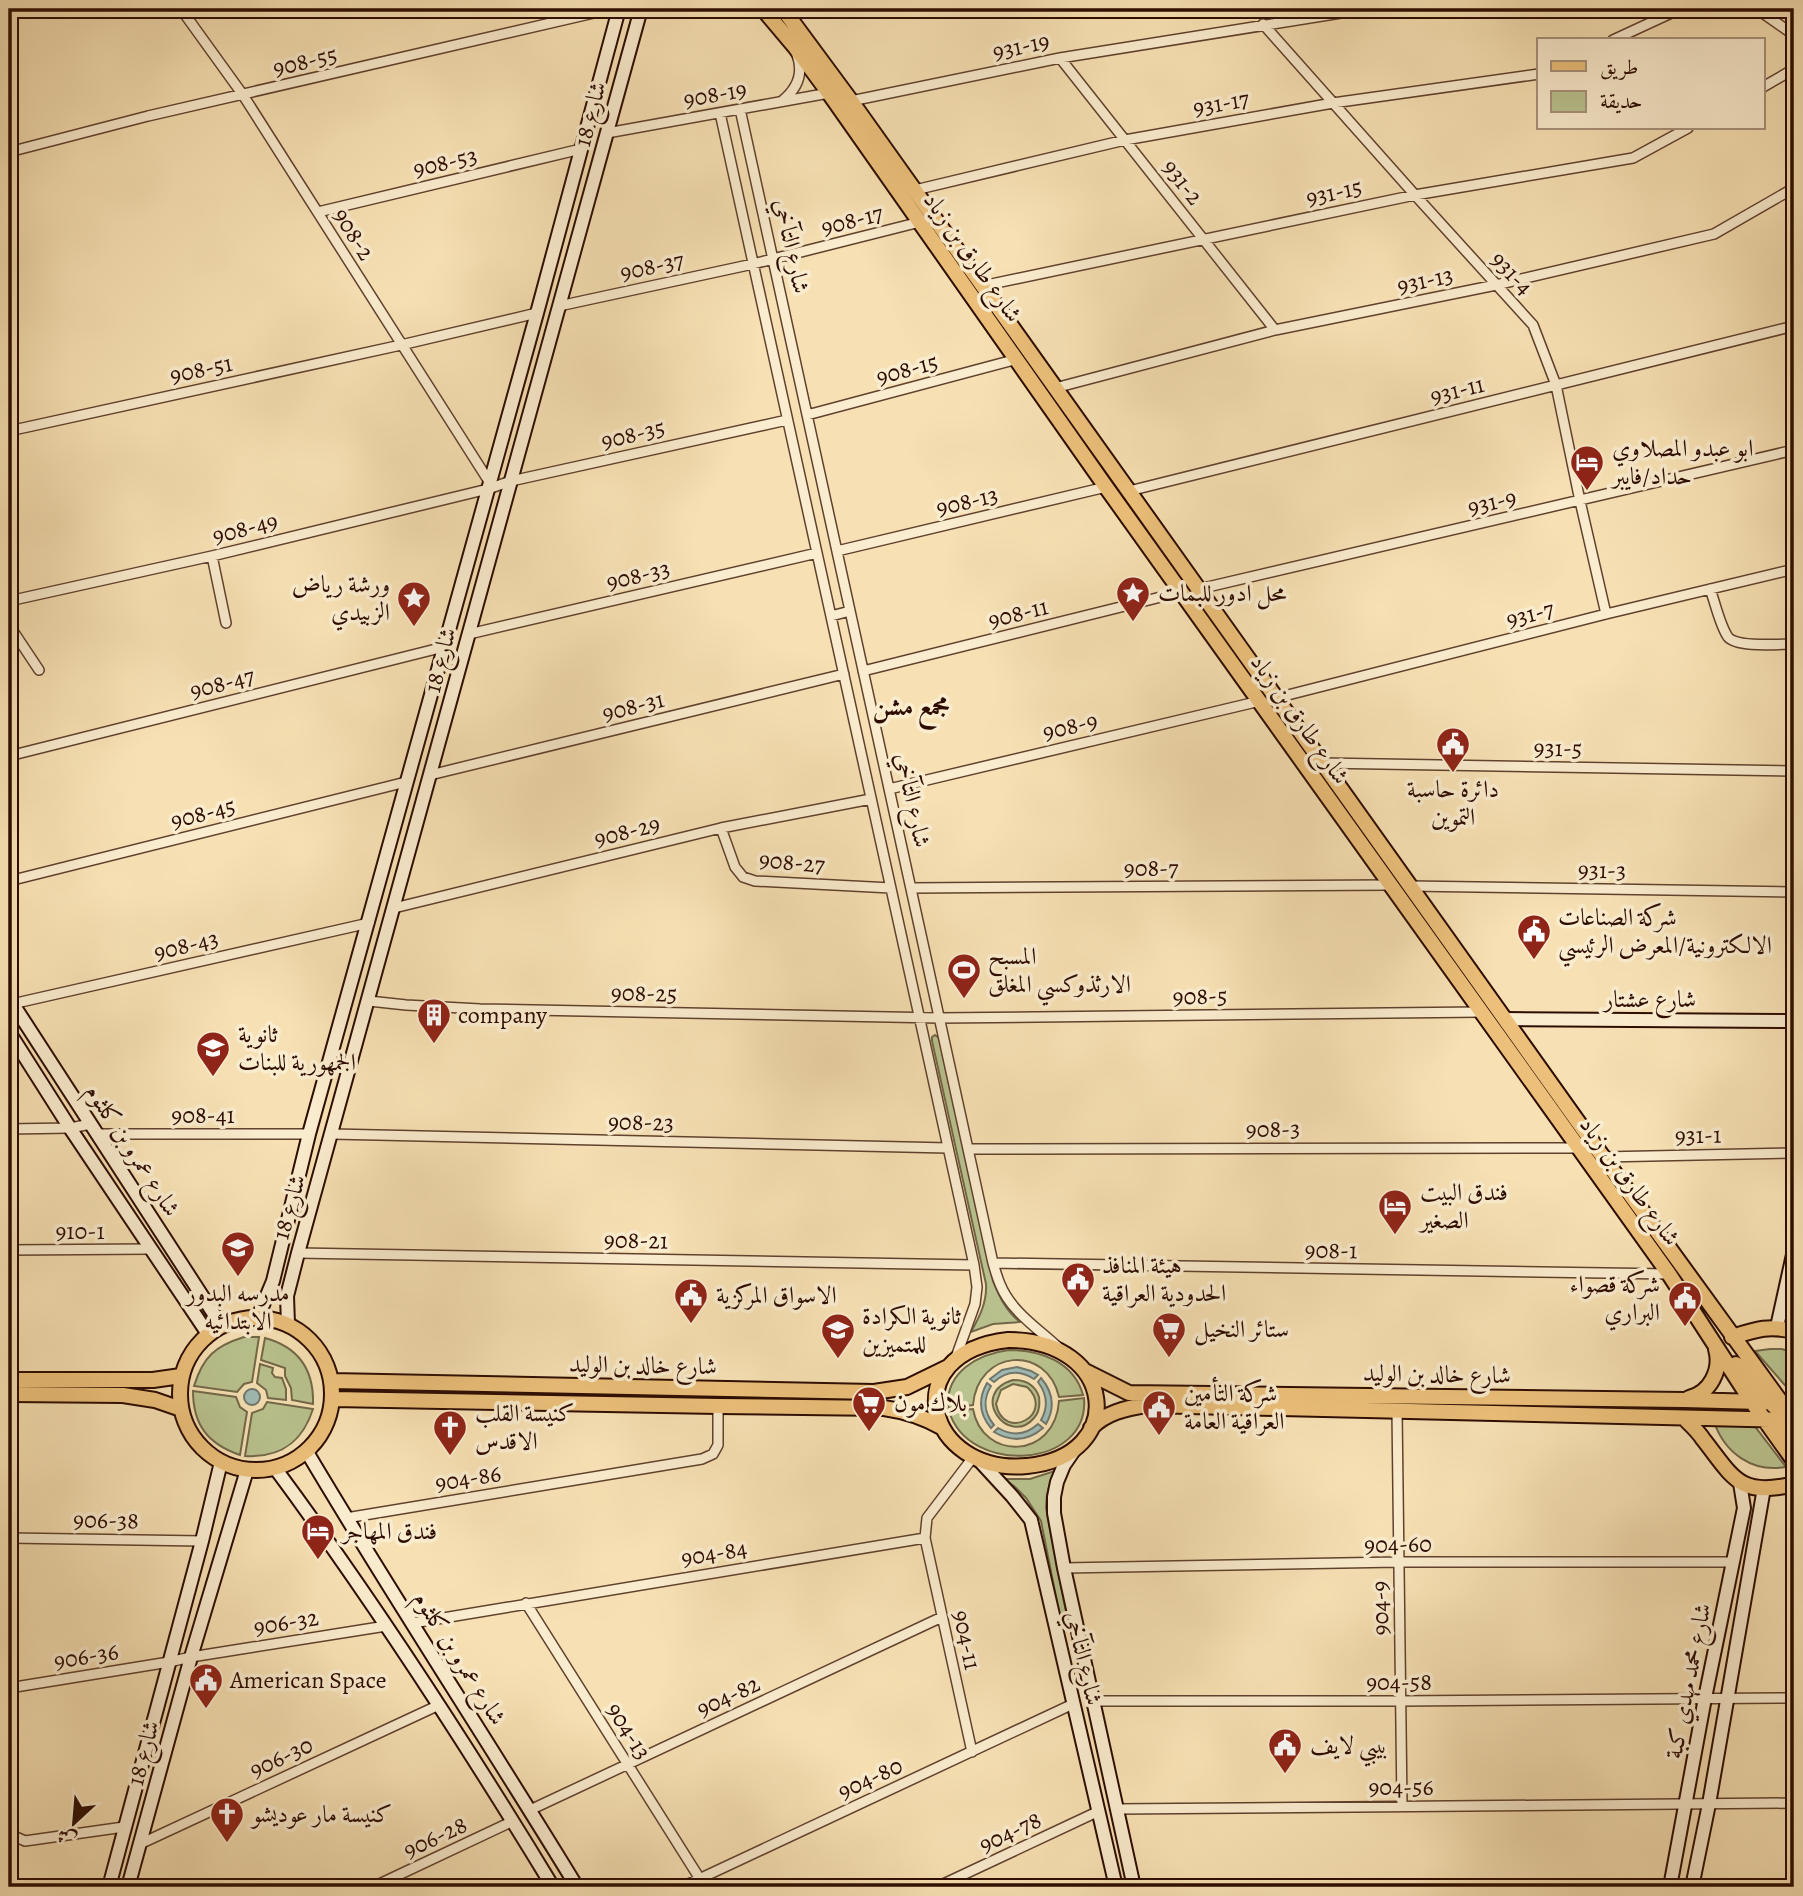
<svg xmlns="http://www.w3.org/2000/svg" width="1803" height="1896" viewBox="0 0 1803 1896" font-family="Alegreya,Amiri,serif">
  <rect width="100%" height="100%" fill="#f7e1b4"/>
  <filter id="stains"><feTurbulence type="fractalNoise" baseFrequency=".00286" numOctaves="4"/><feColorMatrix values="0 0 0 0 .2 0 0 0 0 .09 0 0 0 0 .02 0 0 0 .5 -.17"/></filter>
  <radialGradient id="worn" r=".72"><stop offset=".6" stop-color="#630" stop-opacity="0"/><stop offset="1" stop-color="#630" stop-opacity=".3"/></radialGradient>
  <!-- green -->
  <path fill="#b9c38f" stroke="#736848" stroke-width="2" fill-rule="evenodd" d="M935 1035 939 1038 993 1281C1000 1298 1006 1311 1020 1322L993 1324 971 1332C980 1316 987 1302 986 1284L932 1041V1037Z
    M244 1337H259L252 1382 244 1384 237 1392 194 1386C203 1357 215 1346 244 1337Z
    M265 1338C298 1347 314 1369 313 1404L292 1400 291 1388 285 1376V1368L261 1360Z
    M1770 1349H1782L1794 1353V1391H1790L1755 1351Z
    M1009 1350C1041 1350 1074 1362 1083 1395L1059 1397C1047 1344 978 1349 973 1405L948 1408C945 1372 978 1354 1009 1350Z
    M260 1364 273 1368 272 1373 275 1377 282 1378 286 1389V1400L268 1398 266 1390 257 1383Z
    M1013 1380C1025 1380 1035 1385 1039 1397 1040 1405 1039 1413 1034 1418 1008 1448 968 1393 1013 1380ZM1013 1384 1027 1387C1056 1414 1004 1443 996 1404L1001 1390Z
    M193 1391 236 1397 240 1407 247 1412 240 1455C208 1444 193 1425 193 1391Z
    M1084 1398C1090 1469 968 1476 949 1411L973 1409C982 1461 1055 1460 1059 1401Z
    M267 1402 313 1409C302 1443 280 1458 245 1456L252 1413 263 1409Z
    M1714 1422 1753 1424 1786 1467C1752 1473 1725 1453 1714 1422Z
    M1055 1471C1049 1483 1046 1494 1046 1508L1067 1617 1065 1621H1062L1060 1617 1041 1521 1026 1498 1014 1486 1003 1479H1030Z"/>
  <!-- water -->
  <path fill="#9fbcb5" stroke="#71766d" stroke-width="2" d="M1017 1367 1031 1371 1038 1375 1034 1379C1020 1370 1006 1371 994 1382L990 1379 1002 1370Z
    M1041 1378C1053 1392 1055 1408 1046 1424L1041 1420C1049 1406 1047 1394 1038 1382Z
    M987 1383 991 1386C983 1399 984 1413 994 1425L991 1428C979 1414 978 1399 987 1383Z
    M244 1397a8 8 0 1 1 16 0a8 8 0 1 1-16 0Z
    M1038 1424 1043 1428C1028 1441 1011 1442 994 1432L998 1428C1012 1436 1026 1435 1038 1424Z"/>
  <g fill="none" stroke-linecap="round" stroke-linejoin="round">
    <!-- street casing -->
    <g stroke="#60412e" stroke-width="12">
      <path id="street" d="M181 9 243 95 490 483
        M1757 9 1794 35
        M1263 24 1415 195 1533 325 1556 385 1580 501 1606 614
        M1613 40 1680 9
        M1060 58 1275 330
        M1763 87 1794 69
        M782 101C797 89 804 74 797 55
        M851 101 1060 58 1366 9
        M740 109 993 1263C995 1270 997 1277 1000 1284 1011 1312 1039 1329 1060 1349
        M720 113 974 1265 977 1287 975 1304 955 1360
        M607 133 829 93
        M9 152 148 116 611 9
        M915 190 1125 140 1333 103 1539 74
        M318 212 581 149
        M982 286 1415 195 1633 158 1688 128
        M559 306 753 264 920 222
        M1055 388 1275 330 1496 285 1714 234 1794 188
        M807 415 1017 359
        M9 431 401 345 537 313
        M1129 491 1794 326
        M837 551 1106 487
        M212 556 226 623
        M1199 589 1794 450
        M1710 589C1715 602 1720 626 1728 637 1737 648 1779 644 1794 644
        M9 601 212 556 488 489 511 481 787 420
        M831 616 850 611
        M9 625 39 670
        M469 634 817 553
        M863 671 1181 592
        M1276 698 1606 614 1794 569
        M9 756 444 647
        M1322 763 1794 771
        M430 775 844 674
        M889 789 1260 701
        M721 828 735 867 743 877 755 881 891 888
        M9 881 406 782
        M1409 886 1794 892
        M911 888 1390 885
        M394 908 721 828 871 799
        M369 1001 406 1005 480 1009 939 1018 1481 1012
        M12 1004 369 923
        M9 1129 70 1128 91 1124
        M97 1134H309
        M332 1134 948 1148
        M968 1149 1579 1148
        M1603 1157 1794 1153
        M9 1250 151 1249
        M298 1253 974 1265
        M993 1263 1669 1274
        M1397 1410 1402 1806
        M346 1518 702 1459 713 1454 718 1445V1406
        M9 1538 202 1541
        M925 1538 972 1752
        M1064 1568 1398 1562H1733
        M526 1603 700 1879
        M413 1623 925 1538 927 1518 974 1456
        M9 1688 169 1662 191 1657 386 1626
        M1093 1701H1400L1794 1698
        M1117 1809 1794 1803
        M530 1810 942 1617
        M9 1831 14 1836 25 1841 124 1827
        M140 1844 439 1705
        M373 1887 513 1821
        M682 1887 1073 1704
        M937 1887 1099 1811"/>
    </g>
    <!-- secondary casing -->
    <g stroke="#2d0c01" stroke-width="16">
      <path id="secondary" d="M9 998 221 1325
        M1505 1019 1794 1021
        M9 1032 70 1128 208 1334
        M258 1317 273 1281 309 1134 537 313 619 9
        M288 1324 287 1296 298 1253 641 9
        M1777 1327 1794 1250
        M1075 1449 1064 1465 1057 1482 1054 1497V1513L1064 1568 1134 1887
        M307 1452C394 1599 488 1741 577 1887
        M977 1458 1012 1496 1031 1520 1116 1887
        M275 1468C375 1603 466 1744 553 1887
        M109 1887 202 1541 221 1462
        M128 1887 191 1657 247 1470
        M1670 1887 1705 1698 1744 1508 1740 1483
        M1692 1887 1709 1804 1764 1488"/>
    </g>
    <!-- primary casing -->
    <g stroke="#2d0c01" stroke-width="18">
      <path id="primary" d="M763 9 795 47 829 93 1106 487 1669 1274 1752 1402 1794 1461
        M783 9 851 101 1603 1157 1794 1420
        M180 1394a76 76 0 1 1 152 0a76 76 0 1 1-152 0Z
        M1732 1337C1757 1329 1769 1325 1794 1331
        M1008 1340C1116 1339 1129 1456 1027 1466 925 1475 895 1353 1008 1340Z
        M1736 1364 1774 1406
        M1085 1371 1129 1393 1684 1400 1794 1403
        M9 1380H153L181 1376
        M332 1381 874 1392 907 1387 948 1367
        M9 1394 123 1395 155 1400 181 1409
        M1689 1398C1710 1393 1722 1370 1716 1349
        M333 1399 718 1406 884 1408C905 1411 922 1416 941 1427
        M1777 1417 1794 1437
        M1684 1418C1691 1425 1698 1431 1703 1439 1733 1477 1739 1498 1794 1484
        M1091 1428C1105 1413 1126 1408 1146 1405L1794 1420"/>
    </g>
    <!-- street -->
    <use href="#street" stroke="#faecce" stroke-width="9"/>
    <!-- secondary -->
    <use href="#secondary" stroke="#faecce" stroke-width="12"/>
    <!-- primary -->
    <use href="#primary" stroke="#ecc07a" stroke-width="14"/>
  </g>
  <!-- icons -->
  <defs>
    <g id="hotel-pin" transform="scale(1.75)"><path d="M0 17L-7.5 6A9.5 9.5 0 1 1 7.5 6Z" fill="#8f2418" stroke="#faecce"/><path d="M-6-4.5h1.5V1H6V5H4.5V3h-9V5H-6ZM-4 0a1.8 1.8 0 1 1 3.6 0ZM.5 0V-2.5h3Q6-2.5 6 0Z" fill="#fff"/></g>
    <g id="sight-pin" transform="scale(1.75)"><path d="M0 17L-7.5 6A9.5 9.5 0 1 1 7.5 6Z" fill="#8f2418" stroke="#faecce"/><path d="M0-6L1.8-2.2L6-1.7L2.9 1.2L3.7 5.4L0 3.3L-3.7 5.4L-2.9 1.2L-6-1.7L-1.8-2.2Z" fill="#fff"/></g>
    <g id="civic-pin" transform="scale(1.75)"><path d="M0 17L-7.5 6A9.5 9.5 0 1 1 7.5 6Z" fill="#8f2418" stroke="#faecce"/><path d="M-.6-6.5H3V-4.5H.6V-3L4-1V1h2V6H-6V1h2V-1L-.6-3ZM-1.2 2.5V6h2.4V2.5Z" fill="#fff"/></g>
    <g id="stadium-pin" transform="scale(1.75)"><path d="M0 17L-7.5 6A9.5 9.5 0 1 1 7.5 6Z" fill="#8f2418" stroke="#faecce"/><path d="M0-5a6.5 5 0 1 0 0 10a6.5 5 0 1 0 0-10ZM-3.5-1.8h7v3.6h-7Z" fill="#fff"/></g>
    <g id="building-pin" transform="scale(1.75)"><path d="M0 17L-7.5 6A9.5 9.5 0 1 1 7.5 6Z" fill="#8f2418" stroke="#faecce"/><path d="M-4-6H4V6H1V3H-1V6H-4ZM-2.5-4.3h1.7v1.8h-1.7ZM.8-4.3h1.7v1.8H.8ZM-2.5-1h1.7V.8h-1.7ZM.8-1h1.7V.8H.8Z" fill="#fff"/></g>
    <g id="school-pin" transform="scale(1.75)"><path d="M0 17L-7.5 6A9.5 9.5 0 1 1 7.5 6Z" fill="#8f2418" stroke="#faecce"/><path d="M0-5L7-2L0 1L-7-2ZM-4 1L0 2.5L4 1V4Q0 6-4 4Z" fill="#fff"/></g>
    <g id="supermarket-pin" transform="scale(1.75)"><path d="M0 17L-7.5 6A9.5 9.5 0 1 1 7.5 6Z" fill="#8f2418" stroke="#faecce"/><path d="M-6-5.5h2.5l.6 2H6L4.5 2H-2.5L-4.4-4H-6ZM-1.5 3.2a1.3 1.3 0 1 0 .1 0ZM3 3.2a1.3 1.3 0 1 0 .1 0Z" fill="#fff"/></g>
    <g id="church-pin" transform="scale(1.75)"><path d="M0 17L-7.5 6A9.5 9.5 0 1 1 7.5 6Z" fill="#8f2418" stroke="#faecce"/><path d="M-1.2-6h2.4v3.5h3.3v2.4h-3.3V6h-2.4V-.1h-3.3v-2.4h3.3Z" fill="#fff"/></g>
  </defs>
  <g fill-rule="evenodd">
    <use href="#hotel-pin" x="1587" y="462"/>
    <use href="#sight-pin" x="1133" y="593"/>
    <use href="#sight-pin" x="414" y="598"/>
    <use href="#civic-pin" x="1453" y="744"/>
    <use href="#civic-pin" x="1534" y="931"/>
    <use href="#stadium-pin" x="964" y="970"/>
    <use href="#building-pin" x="434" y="1015"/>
    <use href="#school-pin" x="213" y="1048"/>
    <use href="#hotel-pin" x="1395" y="1206"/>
    <use href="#school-pin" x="238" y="1248"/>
    <use href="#civic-pin" x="1078" y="1279"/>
    <use href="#civic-pin" x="691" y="1295"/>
    <use href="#civic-pin" x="1685" y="1298"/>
    <use href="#supermarket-pin" x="1169" y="1329"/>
    <use href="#school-pin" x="838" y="1330"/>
    <use href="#supermarket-pin" x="869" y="1403"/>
    <use href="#civic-pin" x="1159" y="1407"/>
    <use href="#church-pin" x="450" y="1427"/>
    <use href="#hotel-pin" x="318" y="1531"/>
    <use href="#civic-pin" x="206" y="1680"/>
    <use href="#civic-pin" x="1285" y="1745"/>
    <use href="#church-pin" x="227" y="1814"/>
  </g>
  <g text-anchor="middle" stroke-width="7" stroke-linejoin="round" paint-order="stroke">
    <!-- street labels -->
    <g font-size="24" fill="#2d0c01" stroke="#faecce">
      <text transform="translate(1021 46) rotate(-12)" y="8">931-19</text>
      <text transform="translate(305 61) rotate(-13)" y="8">908-55</text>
      <text transform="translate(715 94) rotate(-10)" y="8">908-19</text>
      <text transform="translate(1221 103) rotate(-10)" y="8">931-17</text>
      <text transform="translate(590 114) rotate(-75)" y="8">شارع 18</text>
      <text transform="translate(445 162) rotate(-13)" y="8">908-53</text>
      <text transform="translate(1183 182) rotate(52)" y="8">931-2</text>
      <text transform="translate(1334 192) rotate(-12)" y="8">931-15</text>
      <text transform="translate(852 220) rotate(-14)" y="8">908-17</text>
      <text transform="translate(354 234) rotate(58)" y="8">908-2</text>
      <text transform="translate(792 246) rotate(78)" y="8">شارع التآخي</text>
      <text transform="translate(973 257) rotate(55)" y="8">شارع طارق بن زياد</text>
      <text transform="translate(652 266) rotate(-12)" y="8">908-37</text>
      <text transform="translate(1512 273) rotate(47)" y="8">931-4</text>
      <text transform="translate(1425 280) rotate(-12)" y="8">931-13</text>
      <text transform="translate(201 369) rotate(-12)" y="8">908-51</text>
      <text transform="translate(907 369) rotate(-15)" y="8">908-15</text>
      <text transform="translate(1457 390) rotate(-14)" y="8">931-11</text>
      <text transform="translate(633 434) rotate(-13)" y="8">908-35</text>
      <text transform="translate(967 501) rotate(-13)" y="8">908-13</text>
      <text transform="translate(1492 502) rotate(-13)" y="8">931-9</text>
      <text transform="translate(245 528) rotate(-14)" y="8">908-49</text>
      <text transform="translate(638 575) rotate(-13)" y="8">908-33</text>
      <text transform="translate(1018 613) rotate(-14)" y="8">908-11</text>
      <text transform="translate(1530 614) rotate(-14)" y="8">931-7</text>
      <text transform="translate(440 660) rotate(-75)" y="8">شارع 18</text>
      <text transform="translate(222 683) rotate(-14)" y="8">908-47</text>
      <text transform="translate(633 706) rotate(-14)" y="8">908-31</text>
      <text transform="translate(1300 719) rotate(55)" y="8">شارع طارق بن زياد</text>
      <text transform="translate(1070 726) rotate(-13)" y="8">908-9</text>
      <text transform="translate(1558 748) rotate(1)" y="8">931-5</text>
      <text transform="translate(913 800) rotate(78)" y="8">شارع التآخي</text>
      <text transform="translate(203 813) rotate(-14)" y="8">908-45</text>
      <text transform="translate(627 831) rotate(-14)" y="8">908-29</text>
      <text transform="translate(792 862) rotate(5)" y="8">908-27</text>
      <text x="1151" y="876">908-7</text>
      <text transform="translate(1602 870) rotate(1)" y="8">931-3</text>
      <text transform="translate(186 945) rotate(-13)" y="8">908-43</text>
      <text transform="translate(644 993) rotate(1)" y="8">908-25</text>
      <text transform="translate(1200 996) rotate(-1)" y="8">908-5</text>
      <text x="1650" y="1007">شارع عشتار</text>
      <text x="203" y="1123">908-41</text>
      <text transform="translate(641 1122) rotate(1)" y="8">908-23</text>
      <text x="1273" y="1137">908-3</text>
      <text transform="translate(1698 1135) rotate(-1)" y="8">931-1</text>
      <text transform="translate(133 1150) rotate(57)" y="8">شارع عمرو بن كلثوم</text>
      <text transform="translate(1630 1181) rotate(54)" y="8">شارع طارق بن زياد</text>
      <text transform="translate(289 1207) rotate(-74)" y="8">شارع 18</text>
      <text x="80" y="1239">910-1</text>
      <text transform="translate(636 1240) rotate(1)" y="8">908-21</text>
      <text transform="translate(1331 1250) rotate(1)" y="8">908-1</text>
      <text transform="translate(643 1365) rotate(1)" y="8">شارع خالد بن الوليد</text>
      <text transform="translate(1437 1374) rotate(1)" y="8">شارع خالد بن الوليد</text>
      <text transform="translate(468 1478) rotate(-9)" y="8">904-86</text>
      <text transform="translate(106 1520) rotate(1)" y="8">906-38</text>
      <text transform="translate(1398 1544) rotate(-1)" y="8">904-60</text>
      <text transform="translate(714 1553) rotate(-9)" y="8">904-84</text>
      <text transform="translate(1380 1608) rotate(-91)" y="8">904-9</text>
      <text transform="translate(286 1622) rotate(-9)" y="8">906-32</text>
      <text transform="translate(967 1640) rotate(78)" y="8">904-11</text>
      <text transform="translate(86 1656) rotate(-9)" y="8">906-36</text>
      <text transform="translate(460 1658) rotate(58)" y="8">شارع عمرو بن كلثوم</text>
      <text transform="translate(1084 1658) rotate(77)" y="8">شارع التآخي</text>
      <text transform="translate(1688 1681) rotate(-79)" y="8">شارع محمد مهدي كبة</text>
      <text x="1399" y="1690">904-58</text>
      <text transform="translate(728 1696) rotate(-25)" y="8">904-82</text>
      <text transform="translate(629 1731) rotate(58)" y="8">904-13</text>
      <text transform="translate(143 1753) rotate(-75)" y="8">شارع 18</text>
      <text transform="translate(281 1757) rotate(-25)" y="8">906-30</text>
      <text transform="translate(870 1778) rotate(-25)" y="8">904-80</text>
      <text x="1401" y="1795">904-56</text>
      <text transform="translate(1010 1832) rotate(-25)" y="8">904-78</text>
      <text transform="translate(435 1837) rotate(-25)" y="8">906-28</text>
    </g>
    <!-- poi labels -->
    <g font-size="24" fill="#2d0c01" stroke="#faecce" text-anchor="start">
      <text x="1612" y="456">ابو عبدو المصلاوي<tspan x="1612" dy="28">حداد/فايبر</tspan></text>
      <text x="390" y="592" text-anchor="end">ورشة رياض<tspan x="390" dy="28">الزبيدي</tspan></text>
      <text x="1158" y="601">محل ادور للبمات</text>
      <text x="1453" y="797" text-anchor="middle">دائرة حاسبة<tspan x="1453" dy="28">التموين</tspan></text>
      <text x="1558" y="925">شركة الصناعات<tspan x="1558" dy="28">الالكترونية/المعرض الرئيسي</tspan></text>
      <text x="988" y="964">المسبح<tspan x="988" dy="28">الارثذوكسي المغلق</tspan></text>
      <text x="458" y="1023">company</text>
      <text x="238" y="1042">ثانوية<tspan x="238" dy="28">الجمهورية للبنات</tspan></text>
      <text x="1420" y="1200">فندق البيت<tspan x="1420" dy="28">الصغير</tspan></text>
      <text x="1102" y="1273">هيئة المنافذ<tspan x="1102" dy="28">الحدودية العراقية</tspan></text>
      <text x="1660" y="1292" text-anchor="end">شركة قصواء<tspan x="1660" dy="28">البراري</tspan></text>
      <text x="238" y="1301" text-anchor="middle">مدرسه البدور<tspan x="238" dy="28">الابتدائيه</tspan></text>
      <text x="716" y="1303">الاسواق المركزية</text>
      <text x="862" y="1324">ثانوية الكرادة<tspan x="862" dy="28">للمتميزين</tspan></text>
      <text x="1194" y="1337">ستائر النخيل</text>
      <text x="1184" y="1401">شركة التأمين<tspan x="1184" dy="28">العراقية العامة</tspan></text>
      <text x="894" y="1411">بلاك مون</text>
      <text x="475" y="1421">كنيسة القلب<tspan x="475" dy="28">الاقدس</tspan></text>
      <text x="342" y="1539">فندق المهاجر</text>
      <text x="230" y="1688">American Space</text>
      <text x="1310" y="1753">بيبي لايف</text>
      <text x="252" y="1822">كنيسة مار عوديشو</text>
    </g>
    <!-- neighbourhood labels -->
    <g font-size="26" font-weight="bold" fill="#2d0c01" stroke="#faecce">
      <text x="911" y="715">مجمع مشن</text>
    </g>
  </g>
  <!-- margin -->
  <rect width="1803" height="1896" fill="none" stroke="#f7e1b4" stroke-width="35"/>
  <rect x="10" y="10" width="1782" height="1875" fill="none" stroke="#2d0c01" stroke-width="3.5"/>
  <rect x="18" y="18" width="1768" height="1861" fill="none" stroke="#2d0c01" stroke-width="2"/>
  <!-- legend -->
  <rect x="1537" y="38" width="228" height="91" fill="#faecce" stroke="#a8927c" stroke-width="2"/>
  <rect x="1551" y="61" width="35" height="10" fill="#ecc07a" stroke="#a8927c" stroke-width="2"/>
  <text x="1600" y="74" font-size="21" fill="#2d0c01">طريق</text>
  <rect x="1551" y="91" width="35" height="21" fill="#b9c38f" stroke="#a8927c" stroke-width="2"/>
  <text x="1600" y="108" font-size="21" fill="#2d0c01">حديقة</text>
  <!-- north arrow -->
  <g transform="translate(74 1823) rotate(206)" stroke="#faecce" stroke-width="5" paint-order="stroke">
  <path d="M0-5L12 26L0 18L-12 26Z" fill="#2d0c01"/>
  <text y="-10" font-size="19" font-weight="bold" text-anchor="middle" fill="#2d0c01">ش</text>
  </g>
  <rect width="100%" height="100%" filter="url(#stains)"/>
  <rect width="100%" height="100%" fill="url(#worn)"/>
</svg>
